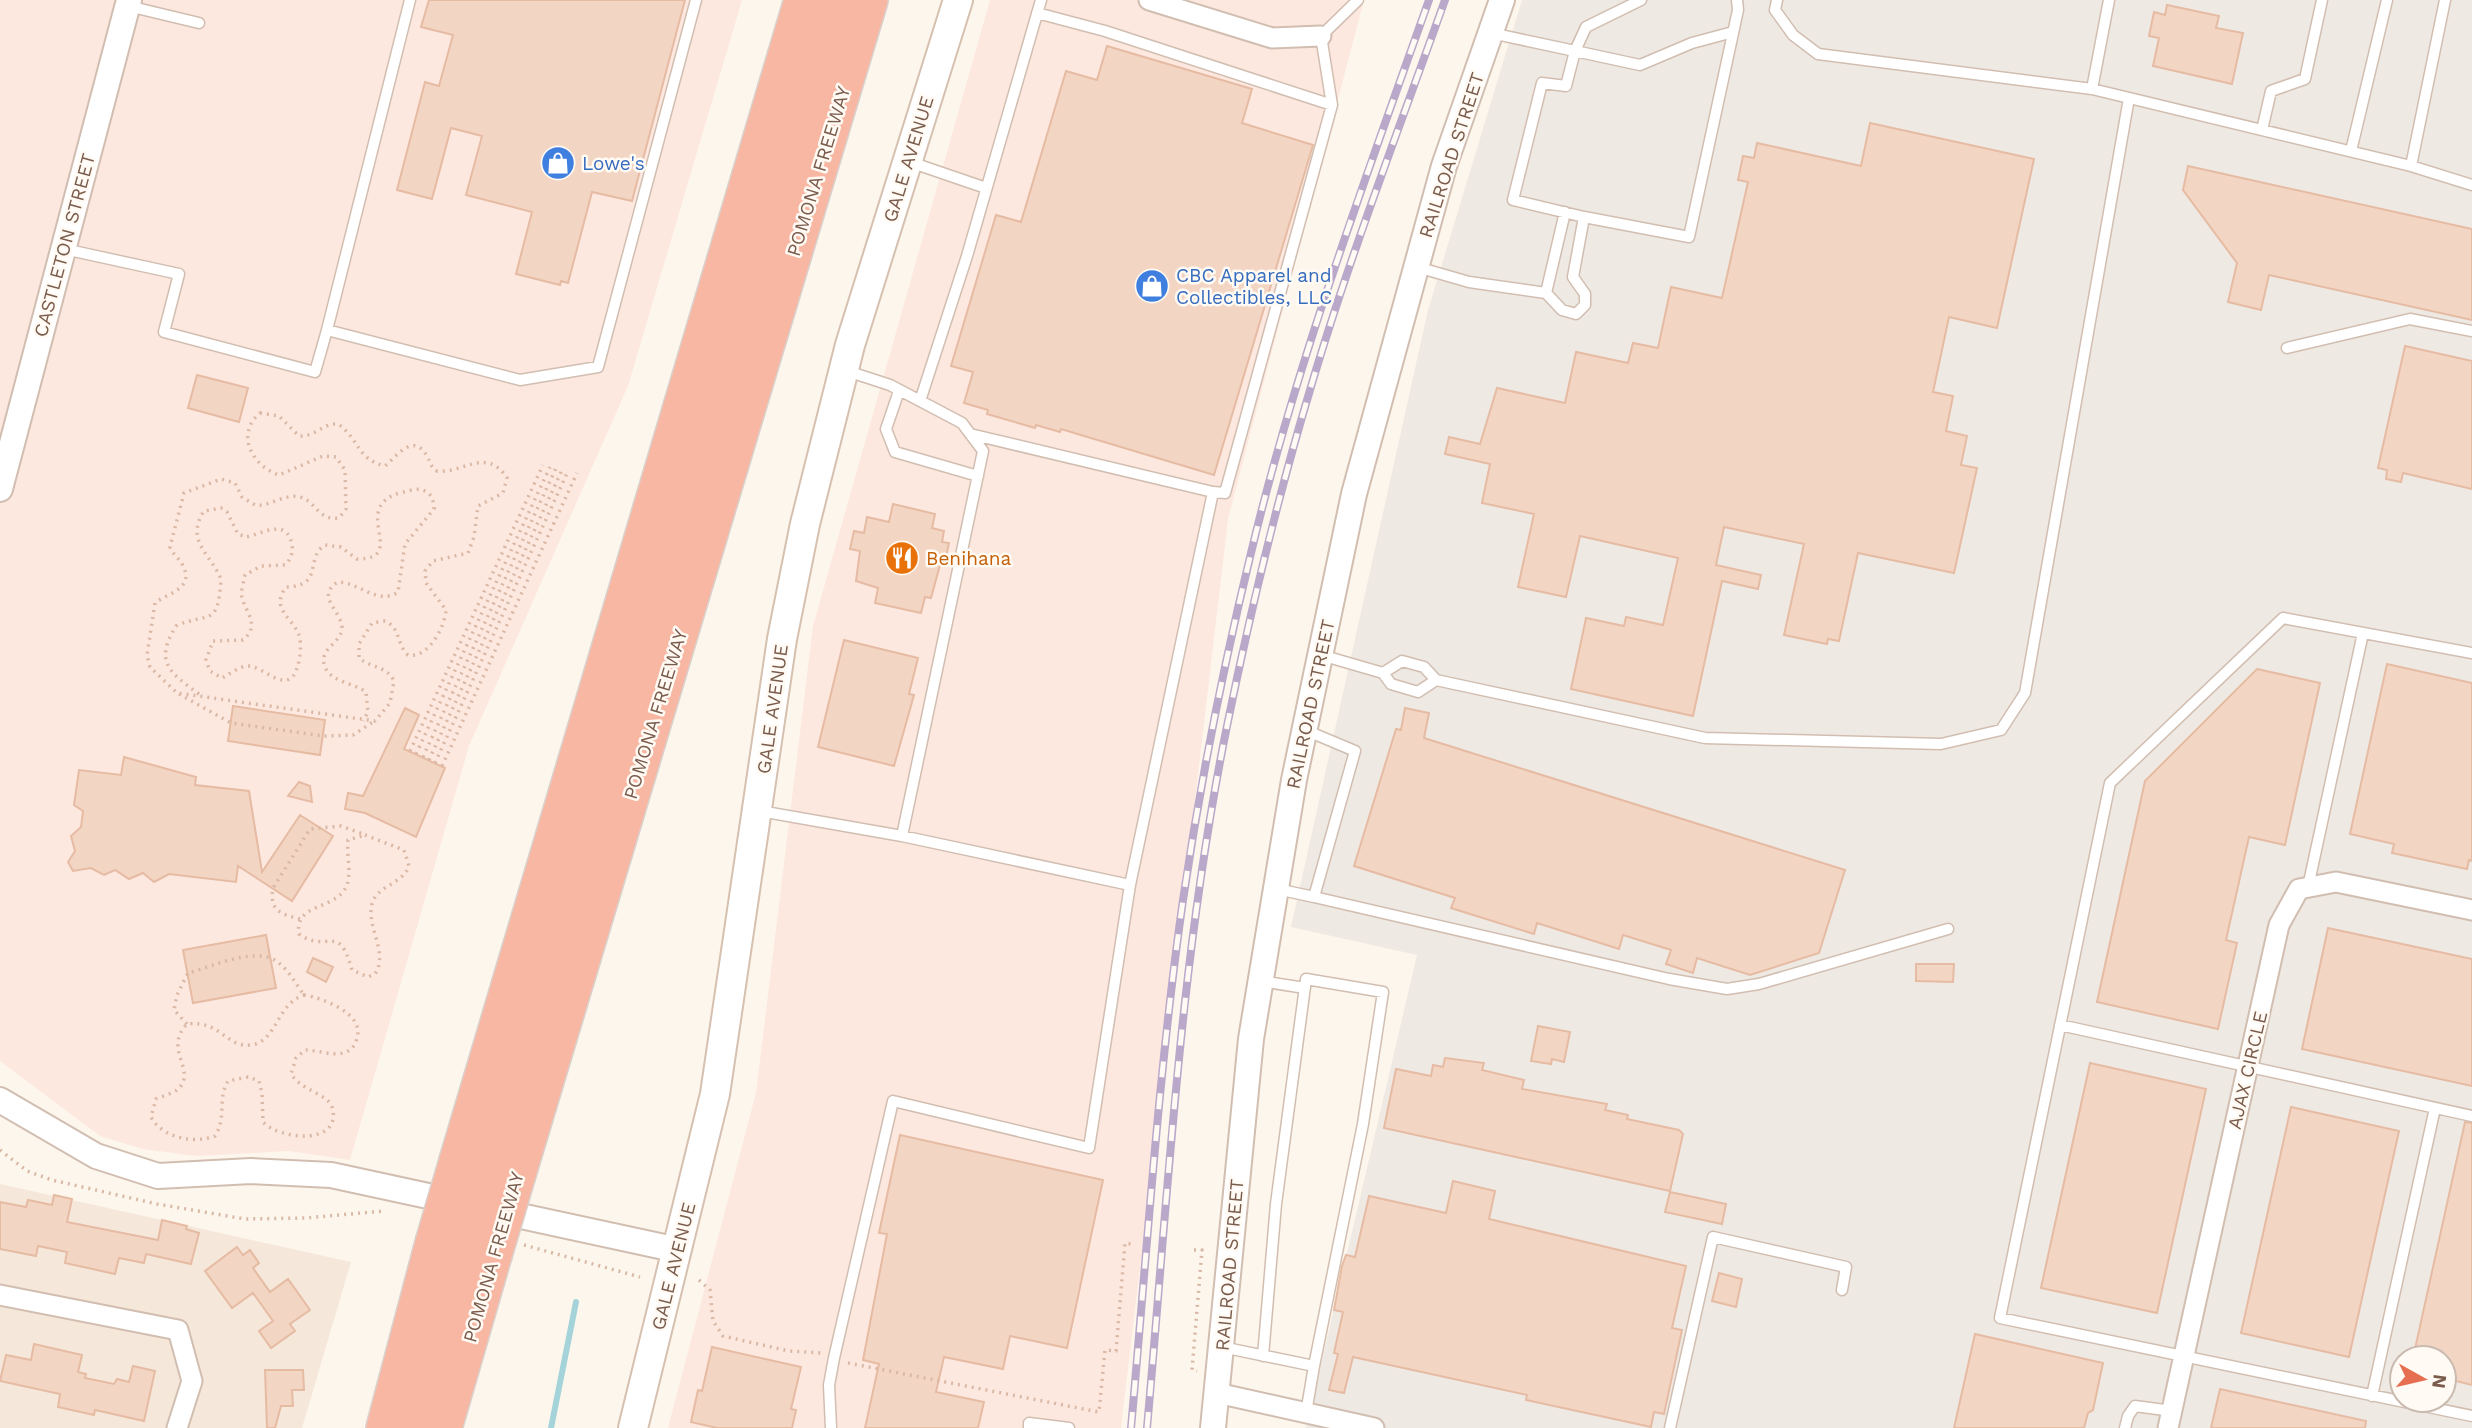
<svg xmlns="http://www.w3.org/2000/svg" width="2472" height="1428" viewBox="0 0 2472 1428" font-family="'Work Sans',sans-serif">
  <rect width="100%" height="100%" fill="#fdf6ec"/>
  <!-- residential -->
  <path fill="#f5e8da" d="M0 1184 351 1262 302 1428H0Z"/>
  <!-- commercial -->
  <path fill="#fde8e0" d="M0 0H742L628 386 469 746 350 1160 289 1151 196 1156 143 1149 100 1136 0 1061Z
    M990 0H1364L1228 519 1121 1428H668L756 1093 813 626Z"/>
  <!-- industrial -->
  <path fill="#efe9e4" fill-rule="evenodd" d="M1522 0H2472V1428H1306L1417 955 1291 927 1428 310ZM2402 1358H2444V1400H2402Z"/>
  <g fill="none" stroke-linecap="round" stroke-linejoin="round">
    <!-- stream -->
    <path stroke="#a5d3da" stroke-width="6" d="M551 1428 576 1302"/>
  </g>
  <!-- building -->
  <path fill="#f3d5c3" stroke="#e6bba3" stroke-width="2" d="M429 0H685L632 201 592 192 568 283 561 281 560 285 516 274 532 212 466 195 482 136 451 128 432 199 397 190 425 82 439 86 453 35 421 27Z
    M2167 5 2219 16 2216 28 2243 33 2232 84 2153 66 2159 38 2149 36 2154 12 2165 15Z
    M1107 46 1252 89 1242 123 1313 145 1214 475 1061 429 1060 432 1036 425 1035 428 987 414 988 410 964 403 973 372 951 366 996 215 1021 222 1066 71 1097 80Z
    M1870 123 2034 159 1997 328 1949 317 1933 392 1953 396 1946 431 1967 436 1961 465 1977 468 1954 573 1858 553 1839 641 1828 639 1827 644 1784 635 1804 544 1724 527 1716 565 1761 575 1758 589 1722 581 1693 716 1571 689 1586 618 1624 626 1626 617 1663 625 1678 558 1580 536 1566 597 1518 587 1534 514 1482 503 1490 464 1445 454 1449 437 1480 444 1497 388 1565 403 1576 352 1628 363 1633 343 1658 348 1671 287 1722 298 1748 182 1738 180 1743 156 1754 158 1757 143 1861 166Z
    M2188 166 2472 229V320L2269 275 2261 310 2228 302 2237 263 2183 190Z
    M2405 346 2472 361V489L2403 473 2401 482 2386 479 2387 470 2378 468Z
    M197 375 248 388 239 422 188 408Z
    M893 504 935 514 932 528 944 531 942 542 949 543 944 566 940 565 931 598 925 597 921 613 875 603 878 588 856 581 860 551 850 549 854 531 864 533 867 517 889 522Z
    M844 640 918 658 909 694 914 695 894 766 818 747Z
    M2387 664 2472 683V861L2469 860 2467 869 2392 853 2394 844 2350 834Z
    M2257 669 2320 683 2285 845 2249 837 2226 940 2237 943 2218 1029 2097 1002 2145 781Z
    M233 706 325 720 320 755 228 741Z
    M405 708 419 715 404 749 445 768 416 837 365 813 345 809 348 793 363 796Z
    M1405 708 1429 713 1424 738 1845 870 1819 953 1750 975 1697 958 1693 973 1666 964 1671 950 1623 935 1619 949 1537 923 1534 934 1451 908 1455 898 1354 866 1396 729 1401 730Z
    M124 757 196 777 195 785 249 791 262 872 300 815 333 836 292 901 238 866 236 882 169 874 154 882 143 873 129 879 115 870 104 875 91 868 73 871 68 862 75 851 71 836 81 827 83 811 74 805 79 770 121 775Z
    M299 782 310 786 312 802 288 796Z
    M2328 928 2472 959V1086L2302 1049Z
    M266 935 276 988 193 1003 183 950Z
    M313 958 333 967 326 982 307 972Z
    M1916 964H1954L1953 982 1916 981Z
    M1538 1026 1570 1032 1564 1062 1552 1059 1551 1064 1531 1061Z
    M1445 1058 1484 1063 1482 1070 1524 1080 1522 1089 1607 1104 1605 1110 1628 1115 1627 1119 1679 1130 1683 1134 1670 1191 1384 1128 1396 1069 1431 1076 1433 1065 1443 1067Z
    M2090 1063 2206 1089 2157 1313 2041 1288Z
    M2291 1107 2399 1131 2349 1357 2241 1333Z
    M2465 1122 2472 1123V1385L2444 1378V1358H2413Z
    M900 1135 1103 1180 1067 1348 1010 1336 1003 1369 944 1357 936 1392 984 1402 978 1428H865L879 1364 863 1360 887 1234 879 1233Z
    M1453 1181 1495 1191 1489 1219 1686 1266 1672 1328 1682 1330 1664 1414 1654 1412 1651 1427 1526 1400 1527 1395 1353 1357 1344 1393 1329 1390 1338 1354 1334 1353 1343 1312 1334 1310 1342 1266 1346 1255 1355 1257 1369 1196 1446 1213Z
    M1670 1192 1726 1204 1722 1224 1665 1212Z
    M54 1195 72 1199 67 1222 158 1240 162 1220 187 1226 186 1229 199 1233 191 1264 146 1254 144 1263 119 1258 115 1274 65 1263 67 1252 38 1246 36 1256 0 1249V1202L26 1207 28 1200 52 1205Z
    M237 1247 243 1255 250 1250 259 1263 253 1268 270 1292 288 1279 310 1310 290 1324 295 1331 271 1348 259 1331 273 1321 253 1293 232 1308 205 1271Z
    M1719 1273 1742 1279 1736 1307 1712 1301Z
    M1975 1334 2103 1363 2093 1410 2088 1413 2084 1428H1954Z
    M34 1344 82 1355 78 1372 86 1374 85 1378 114 1384 117 1379 129 1382 133 1366 155 1371 144 1421 95 1410 94 1415 58 1407 60 1394 0 1381 6 1355 31 1360Z
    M712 1347 801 1367 791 1409 796 1410 792 1428H717L691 1422 698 1390 702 1391Z
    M265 1370H303L304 1390H292L293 1406H281L275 1428H267Z
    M2220 1389 2366 1421 2365 1428H2211Z"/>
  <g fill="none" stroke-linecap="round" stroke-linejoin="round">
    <!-- service casing -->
    <g stroke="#d1beb0" stroke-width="13">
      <path id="service" d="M1777 0 1775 10 1793 35 1818 54 2092 89 2411 166 2472 185
        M128 6 199 23
        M1037 13 1105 31 1332 105 1225 493 1213 492
        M1491 33 1575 51 1586 27 1641 0
        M2092 89 2109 0
        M1332 105 1321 36 1358 0
        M2262 130 2271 91 2305 79 2322 0
        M2351 151 2387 0
        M910 162 986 188
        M2411 166 2445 0
        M1584 217 1513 200 1542 83 1566 86 1575 51 1640 65 1692 43 1733 32
        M64 249 179 274 164 332 315 372 327 330 520 380 598 367 696 0
        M1417 267 1469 282 1546 293 1562 310 1576 314 1585 305V294L1573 277 1584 217 1689 237 1738 10 1737 0
        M1546 293 1565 212
        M327 330 410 0
        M2287 348 2410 319 2472 331
        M899 391 886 429 895 452 978 476
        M920 401 967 256 1041 0
        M2472 653 2283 618 2110 783 2000 1318 2472 1416
        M1321 655 1383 673 1391 684 1418 692 1436 680 1424 667 1402 661 1383 673
        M1436 680 1705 738 1941 744 2001 730 2025 693 2129 98
        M760 811 902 836 983 451 962 423 890 385 847 371
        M902 836 1130 885 1213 492 970 434
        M2308 887 2363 633
        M1277 889 1314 897 1355 751 1305 730
        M1314 897 1669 979 1727 989 1759 984 1948 929
        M1260 981 1305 988
        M2060 1025 2472 1116
        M1222 1347 1314 1366 1306 1413
        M1263 1356 1276 1204 1306 979 1383 992 1363 1124 1314 1366
        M2372 1396 2435 1108
        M831 1428 829 1385 834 1358 893 1101 1089 1148 1130 885
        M1029 1428V1423L1069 1428
        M1670 1428 1713 1237 1846 1267 1842 1290
        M2125 1428 2128 1416 2135 1406 2172 1411"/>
    </g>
    <!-- minor casing -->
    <g stroke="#d1beb0" stroke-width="23">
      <path id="minor" d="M1149 0 1272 38 1321 36
        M0 1295 178 1330 192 1381 177 1428
        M1217 1393 1374 1428
        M2168 1428 2279 925 2299 889 2336 882 2472 910"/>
    </g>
    <!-- tertiary casing -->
    <g stroke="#d1beb0" stroke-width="28">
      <path id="tertiary" d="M0 489 129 0
        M0 1100 96 1156 158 1176 251 1171 331 1175 678 1250
        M1213 1428 1251 1039 1294 780 1354 494 1444 166 1502 0"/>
    </g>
    <!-- secondary casing -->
    <g stroke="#d6c0b0" stroke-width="32">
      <path id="secondary" d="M633 1428 715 1094 782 639 805 524 850 345 958 0"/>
    </g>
    <!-- motorway casing -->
    <g stroke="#dad1cd" stroke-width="40">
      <path id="motorway" d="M458 1161 803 0
        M491 1167 840 0
        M517 1174 869 0
        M385 1428 434 1243
        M414 1428 468 1249
        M443 1428 493 1255"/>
    </g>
    <!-- path -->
    <path stroke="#d9b8a5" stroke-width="3.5" stroke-dasharray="2 5" stroke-linecap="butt" d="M260 413 279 416 299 436C315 437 323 423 338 424 359 438 356 459 385 466 397 456 413 432 427 456 431 463 430 466 437 471 463 474 486 446 507 478L503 493 478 506 474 537 468 553 433 561 425 571 426 583 446 610C445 627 428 659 408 655 396 644 401 628 385 621L372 623 359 644V658C371 668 387 666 394 681L390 703 375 721 177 693 150 667 147 655 155 603C167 593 195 589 183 566 180 559 173 555 170 547L184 493 221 479 235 483 242 497 255 505C270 507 285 493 300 497 316 501 318 521 339 518L346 509 345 470 336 457 323 456 279 475C252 466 235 434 260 413Z
      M179 694 231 723 323 736 353 735 373 722
      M199 694C169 672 154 662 176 626 209 611 218 629 221 579 210 553 185 541 204 511L221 508 227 512 238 534 246 537C262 534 287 517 292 545 293 553 291 559 285 565L261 566 245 575C244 582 240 591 242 598 247 614 260 626 243 640L213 641 206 660 210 671 222 678C230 674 238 667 247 666 263 665 288 697 297 668 300 660 302 644 299 635 292 617 270 609 286 587 325 586 304 558 325 545L341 547 357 559C411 559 346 506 403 492 410 491 418 487 425 491 432 494 434 502 434 509L405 544 398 592C378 606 359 582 338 582 314 596 343 612 342 629 340 644 318 649 325 667 331 682 354 683 366 692L368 712 363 721
      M410 751 543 465
      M416 754 550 467
      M423 757 556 468
      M429 760 562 470
      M435 763 568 471
      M442 766 577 473
      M365 835 404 850 409 866C402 885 377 885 372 904 366 927 389 953 375 974L368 977 352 970C338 920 328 955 299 934 294 904 332 910 345 889 353 876 346 855 348 840Z
      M300 919C281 914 269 911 273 888L310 829 341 826 363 834
      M304 995C323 998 365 1014 357 1038 355 1046 351 1051 343 1053 332 1056 317 1050 305 1050L296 1058 291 1074C302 1091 328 1094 332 1107 343 1146 280 1140 263 1122L262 1093 259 1081 248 1077 228 1081C217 1099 227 1118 215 1136 194 1144 162 1138 151 1117L156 1099C162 1096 172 1094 177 1090 199 1071 162 1050 187 1024 221 1020 226 1048 251 1045 277 1042 277 1003 304 995Z
      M187 1024 174 1010 177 995 188 973C211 967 246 950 270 958 285 963 295 983 304 995
      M0 1150 27 1171 52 1180 157 1204 245 1219 305 1218 384 1211
      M524 1245 640 1277
      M1194 1250H1202L1192 1370 1197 1371
      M699 1280 710 1290 713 1321 723 1336 789 1351 822 1353
      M848 1363 1099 1412 1105 1350 1116 1351 1125 1243 1131 1244"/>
    <!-- service -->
    <use href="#service" stroke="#fff" stroke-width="10"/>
    <!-- minor -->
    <use href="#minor" stroke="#fff" stroke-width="19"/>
    <!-- tertiary -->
    <use href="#tertiary" stroke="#fff" stroke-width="24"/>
    <!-- secondary -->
    <use href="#secondary" stroke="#fff" stroke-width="28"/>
    <!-- motorway -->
    <use href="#motorway" stroke="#f7b7a3" stroke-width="37"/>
    <!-- rail casing -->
    <g stroke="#b9a8c9" stroke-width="8">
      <path id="rail" d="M1131 1428C1147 1252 1158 1075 1183 900 1200 784 1223 668 1251 553 1296 364 1364 183 1429 0
        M1147 1428C1168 1194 1180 957 1227 726 1250 613 1277 500 1310 390 1349 258 1399 129 1445 0"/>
    </g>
    <!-- rail -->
    <use href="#rail" stroke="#fffaf3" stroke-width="5" stroke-dasharray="16" stroke-linecap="butt"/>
    <!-- motorway-bridge casing -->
    <g stroke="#dad1cd" stroke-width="40" stroke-linecap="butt">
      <path id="motorway-bridge" d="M434 1243 458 1161
        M468 1249 491 1167
        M493 1255 517 1174"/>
    </g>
    <!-- motorway-bridge -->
    <use href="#motorway-bridge" stroke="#f7b7a3" stroke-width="37"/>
  </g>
  <!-- icons -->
  <defs>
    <g id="shop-disc" transform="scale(1.75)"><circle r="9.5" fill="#3f7fe0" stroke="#fffaf3"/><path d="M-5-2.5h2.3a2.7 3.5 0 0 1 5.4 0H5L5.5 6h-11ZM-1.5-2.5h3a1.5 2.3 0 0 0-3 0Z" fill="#fff"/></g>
    <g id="restaurant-disc" transform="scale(1.75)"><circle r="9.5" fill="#e8710a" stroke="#fffaf3"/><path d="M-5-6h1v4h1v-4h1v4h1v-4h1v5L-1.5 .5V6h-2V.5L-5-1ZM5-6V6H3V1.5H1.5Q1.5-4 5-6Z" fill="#fff"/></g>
  </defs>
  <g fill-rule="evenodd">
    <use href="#shop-disc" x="558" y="163"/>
    <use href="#shop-disc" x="1152" y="286"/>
    <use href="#restaurant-disc" x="902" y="558"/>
  </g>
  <g text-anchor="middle" stroke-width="5" stroke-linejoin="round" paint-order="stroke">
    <!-- street labels -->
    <g font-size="19" fill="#7a5c4d" stroke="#fffaf3">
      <text transform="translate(1451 155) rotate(-72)" y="7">RAILROAD STREET</text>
      <text transform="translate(908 159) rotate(-73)" y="7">GALE AVENUE</text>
      <text transform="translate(818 171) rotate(-73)" y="7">POMONA FREEWAY</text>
      <text transform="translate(64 245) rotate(-75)" y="7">CASTLETON STREET</text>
      <text transform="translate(1310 704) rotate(-78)" y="7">RAILROAD STREET</text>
      <text transform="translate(772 709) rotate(-82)" y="7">GALE AVENUE</text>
      <text transform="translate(655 714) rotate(-73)" y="7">POMONA FREEWAY</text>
      <text transform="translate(2247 1070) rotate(-77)" y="7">AJAX CIRCLE</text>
      <text transform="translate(493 1257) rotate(-74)" y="7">POMONA FREEWAY</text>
      <text transform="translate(1229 1265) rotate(-85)" y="7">RAILROAD STREET</text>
      <text transform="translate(673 1266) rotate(-76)" y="7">GALE AVENUE</text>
    </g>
    <!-- shop labels -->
    <g font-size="19" fill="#366cbe" stroke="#fffaf3" text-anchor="start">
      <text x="582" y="170">Lowe's</text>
      <text x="1176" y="282">CBC Apparel and<tspan x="1176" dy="22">Collectibles, LLC</tspan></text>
    </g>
    <!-- food labels -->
    <g font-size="19" fill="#c56008" stroke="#fffaf3" text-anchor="start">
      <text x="926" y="565">Benihana</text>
    </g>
  </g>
  <!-- north arrow -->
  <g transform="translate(2423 1379) rotate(98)"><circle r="33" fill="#fffaf3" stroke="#cabbb1" stroke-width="2"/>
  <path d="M0-5L12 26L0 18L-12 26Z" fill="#e76f51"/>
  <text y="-10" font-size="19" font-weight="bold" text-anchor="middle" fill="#7a5c4d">N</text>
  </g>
</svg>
